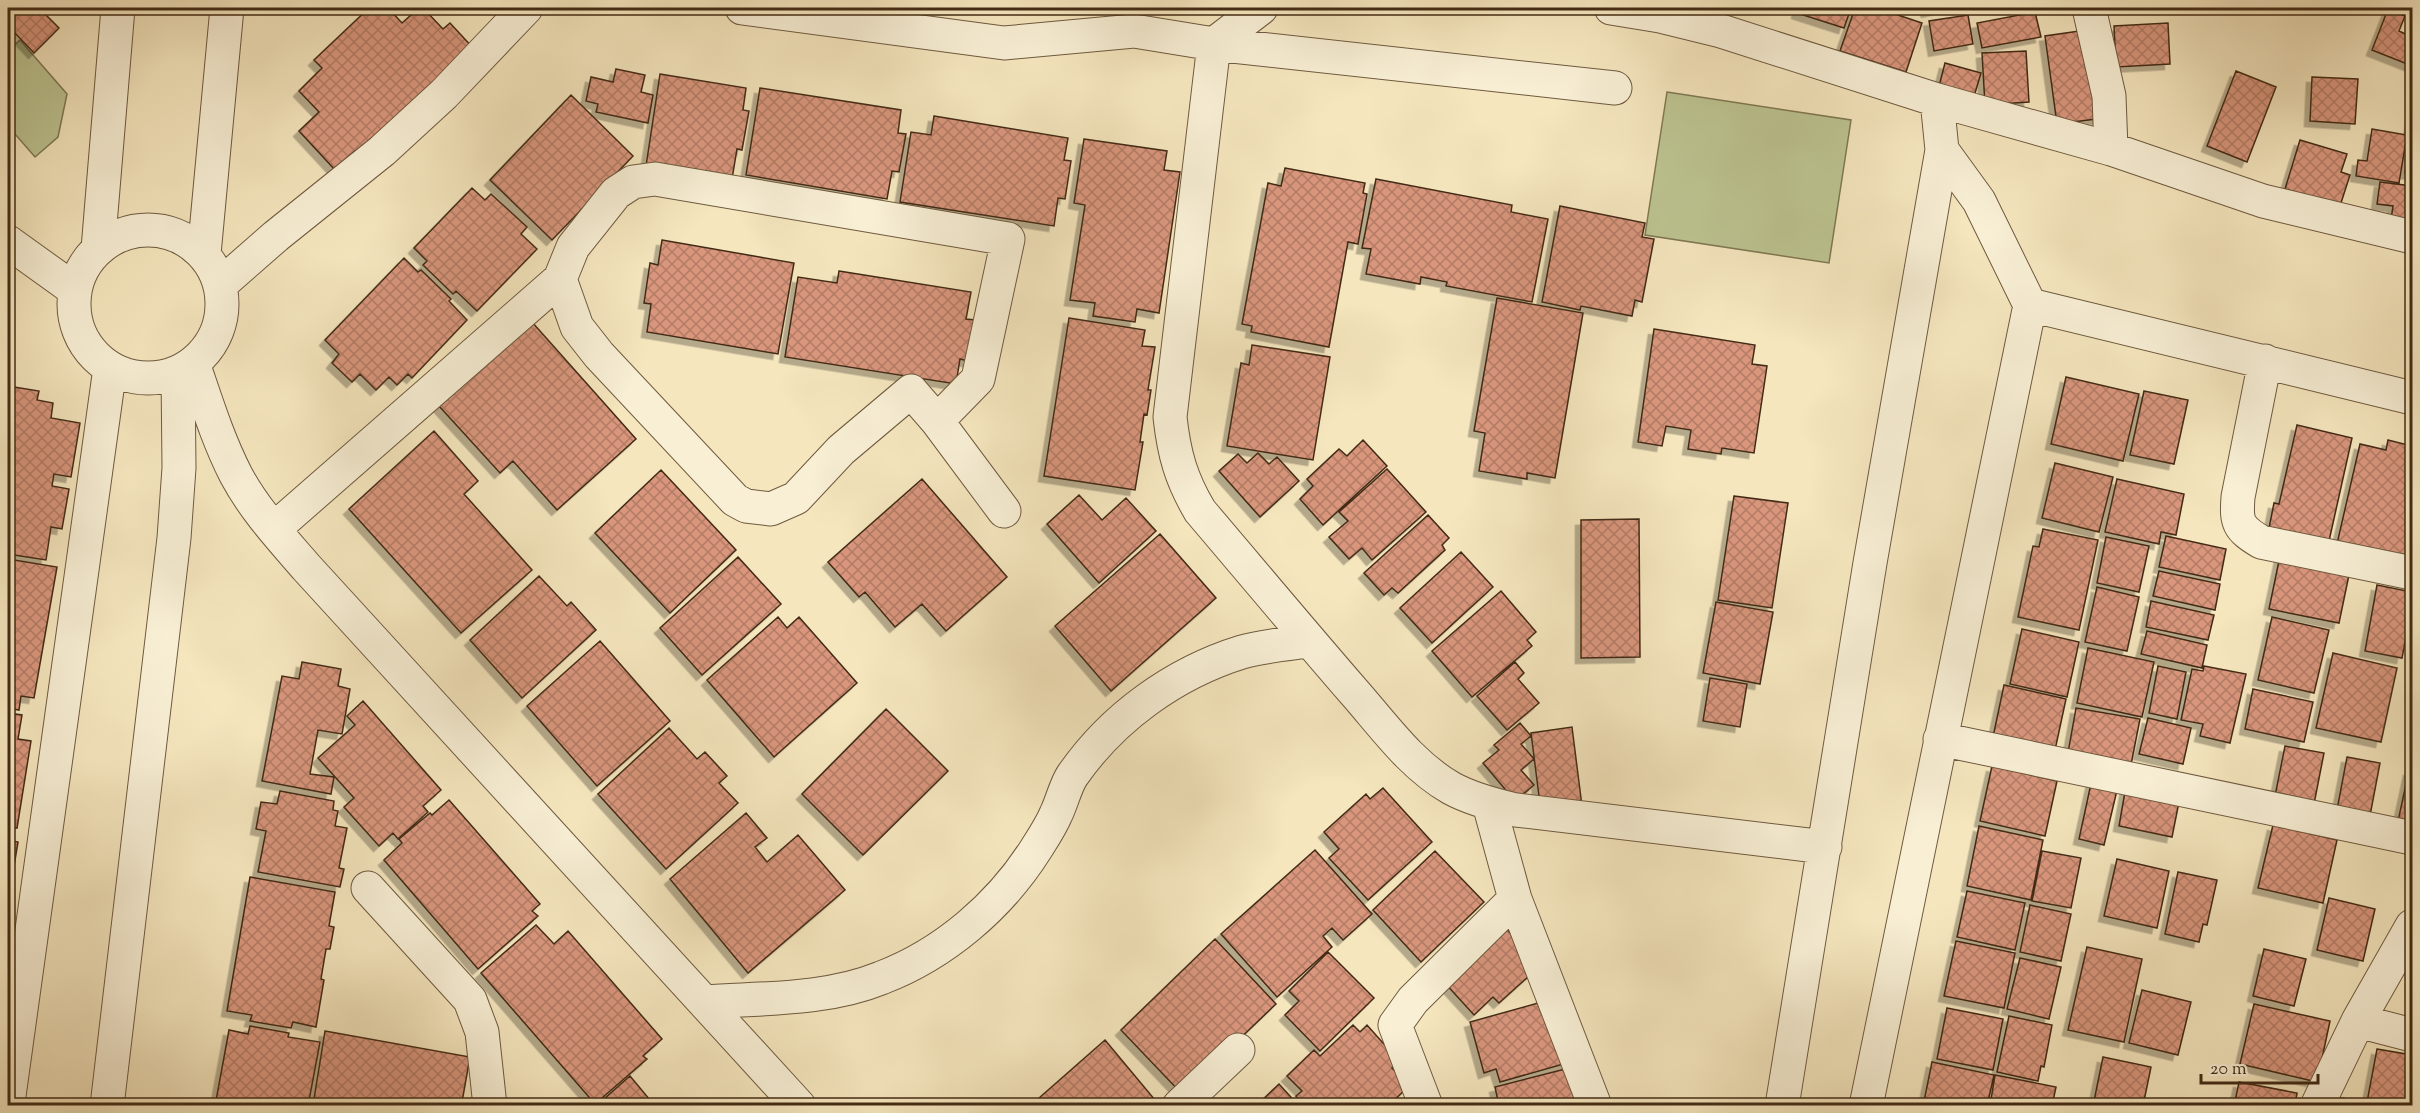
<svg xmlns="http://www.w3.org/2000/svg" width="2420" height="1113" viewBox="0 0 2420 1113" font-family="'Sorts Mill Goudy',serif">
  <defs>
    <pattern id="building-cross-hatch" width="8" height="8" patternUnits="userSpaceOnUse" patternTransform="scale(1.5)"><rect width="8" height="8" fill="#d9967d"/><path d="M0 0l8 8M0 8l8-8" fill="none" stroke="#b27b65"/></pattern>
    <filter id="shadow"><feDropShadow dx="-5.5" dy="5.5" stdDeviation="0" flood-color="#0004"/></filter>
  </defs>
  <rect width="100%" height="100%" fill="#f5e6be"/>
  <filter id="stains"><feTurbulence type="fractalNoise" baseFrequency=".00333" numOctaves="4"/><feColorMatrix values="0 0 0 0 .2 0 0 0 0 .09 0 0 0 0 .02 0 0 0 .5 -.17"/></filter>
  <radialGradient id="worn" r=".72"><stop offset=".6" stop-color="#630" stop-opacity="0"/><stop offset="1" stop-color="#630" stop-opacity=".3"/></radialGradient>
  <!-- grass -->
  <path fill="#bcc491" stroke="#7f7853" stroke-width="1.5" d="M20 40 67 94 58 137 35 157 8 126V51Z
    M1667 92 1851 120 1829 263 1645 235Z"/>
  <!-- building -->
  <path fill="url(#building-cross-hatch)" stroke="#422b15" stroke-width="1.5" filter="url(#shadow)" d="M8 8H53L46 15 59 28 34 53 15 33 8 40Z
    M369 8H388L402 23 419 8H423L443 29 450 23 474 49 361 156 355 151 335 170 299 131 319 112 299 91 322 68 314 60Z
    M1798 8H1851L1844 28 1797 13Z
    M1855 8H1877L1922 23 1906 72 1840 51Z
    M1925 8H1944L1927 12Z
    M2388 9 2405 16 2399 31 2412 37V66L2372 50Z
    M2035 12 2041 37 1982 48 1977 23Z
    M1968 15 1973 44 1934 51 1929 21Z
    M2168 23 2170 64 2116 67 2114 26Z
    M2093 29 2104 118 2057 124 2045 36Z
    M2026 51 2029 102 1985 105 1982 53Z
    M1945 63 1981 73 1973 100 1938 90Z
    M616 69 645 75 641 92 653 95 648 123 596 112 598 104 586 101 591 77 613 82Z
    M2236 71 2276 87 2247 162 2207 146Z
    M660 74 746 88 743 110 749 111 742 150 737 149 732 179 646 166Z
    M2312 77 2358 79 2355 124 2310 121Z
    M760 88 901 110 898 133 906 134 899 172 892 171 887 199 746 175Z
    M571 95 633 156 552 240 490 180Z
    M2412 108V174L2405 173Z
    M934 116 1068 138 1064 160 1071 161 1065 199 1058 198 1054 226 900 202 911 132 931 135Z
    M2372 129 2407 135 2399 183 2356 176 2358 160 2367 161Z
    M1084 139 1167 151 1164 170 1180 172 1159 313 1137 309 1135 322 1093 316 1095 303 1070 300 1085 205 1074 203Z
    M2300 140 2347 154 2341 172 2350 175 2340 206 2285 189Z
    M1285 168 1365 183 1363 193 1367 194 1358 244 1348 242 1329 347 1251 332 1252 326 1242 324 1268 183 1281 186Z
    M1376 179 1512 205 1511 212 1548 219 1532 302 1446 286 1447 282 1421 277 1420 284 1366 274 1371 249 1362 248Z
    M2380 182 2412 186V224L2390 226 2393 206 2377 204Z
    M472 188 485 200 491 194 527 227 521 234 537 249 477 311 456 291 453 294 423 265 427 261 414 248Z
    M1560 206 1645 223 1642 237 1654 239 1642 302 1635 300 1632 316 1581 306 1580 310 1542 302Z
    M662 240 794 263 778 354 647 332 651 304 644 303 650 263 658 265Z
    M404 258 418 272 421 270 451 299 449 301 467 320 412 378 408 374 397 385 389 377 376 390 360 374 352 382 332 363 339 354 325 340Z
    M839 271 971 292 966 319 975 320 968 361 960 359 956 384 785 357 798 277 837 283Z
    M1497 298 1583 313 1555 478 1527 473V479L1479 471 1485 433 1474 431Z
    M1069 318 1145 330 1142 346 1155 347 1148 390H1151L1147 415 1144 414 1140 442H1143L1135 490 1044 476Z
    M532 322 636 439 557 510 513 461 500 473 439 406Z
    M1654 329 1755 345 1752 364 1767 366 1754 453 1722 448 1721 454 1688 449 1691 430 1666 426 1662 446 1638 442Z
    M1252 345 1330 357 1313 460 1227 446 1241 363 1249 365Z
    M2066 377 2139 394 2123 461 2051 444Z
    M8 386 39 391 37 400 53 403 51 418 80 423 71 477 54 474 52 486 69 489 62 529 51 527 46 560 8 554Z
    M2144 391 2188 400 2174 464 2130 455Z
    M2297 425 2352 438 2329 541 2269 528 2274 503 2279 504Z
    M434 431 478 481 464 494 532 570 461 633 349 509Z
    M1363 440 1387 466 1323 525 1300 499 1313 486 1307 479 1339 449 1347 456Z
    M2388 440 2412 446V543L2406 570 2336 548 2360 444 2386 450Z
    M1258 453 1269 464 1277 457 1299 481 1260 517 1219 471 1238 454 1247 463Z
    M2055 463 2113 477 2099 532 2042 518Z
    M1387 469 1426 512 1372 560 1362 548 1349 559 1329 537 1348 521 1339 512Z
    M661 470 736 550 670 613 595 533Z
    M922 479 1007 577 946 631 922 604 895 627 865 592 859 597 828 562Z
    M2117 479 2184 494 2176 535 2161 532 2159 544 2105 532Z
    M1079 495 1102 520 1126 498 1156 531 1099 583 1047 524Z
    M1734 496 1788 503 1772 608 1718 600Z
    M1428 515 1449 538 1442 545 1445 550 1398 593 1392 588 1384 595 1364 573Z
    M1639 519 1640 657 1581 658V520Z
    M2043 529 2098 540 2079 630 2018 617 2033 546 2039 547Z
    M1160 534 1216 598 1111 691 1055 626Z
    M2166 536 2226 549 2220 580 2159 567Z
    M2106 537 2149 546 2139 592 2097 583Z
    M1461 552 1493 587 1432 643 1400 608Z
    M2280 556 2350 570 2339 623 2269 609Z
    M738 557 781 604 702 675 660 628Z
    M8 559 57 567 34 698 21 696 19 710 8 708Z
    M2159 571 2220 584 2215 610 2153 596Z
    M539 576 567 606 571 602 596 630 522 698 470 640Z
    M2377 585 2412 592V607L2402 658 2365 651Z
    M2097 587 2139 597 2127 651 2085 642Z
    M1501 591 1536 632 1527 640 1532 646 1472 697 1432 651Z
    M2151 601 2214 615 2208 640 2146 627Z
    M1716 602 1773 612 1760 684 1703 673Z
    M778 617 787 628 799 617 857 683 774 757 707 680Z
    M2272 617 2329 630 2314 693 2258 680Z
    M2022 629 2079 642 2067 697 2010 684Z
    M2147 631 2207 645 2202 668 2141 654Z
    M600 641 670 721 597 786 527 706Z
    M2088 648 2154 662 2142 717 2077 703Z
    M2333 653 2397 668 2381 742 2316 728Z
    M302 662 341 669 338 686 350 689 342 734 318 730 310 774 334 777 331 794 262 781 282 676 299 679Z
    M1515 662 1524 673 1518 679 1539 703 1507 730 1477 696Z
    M2158 666 2186 672 2177 719 2149 713Z
    M2204 666 2246 674 2230 743 2200 736 2203 724 2181 720 2192 669 2203 671Z
    M1710 678 1747 684 1740 727 1703 721Z
    M2004 685 2066 699 2055 750 1993 737Z
    M2253 689 2313 702 2304 742 2245 729Z
    M363 701 441 790 423 806 428 812 398 839 393 833 379 846 344 807 354 798 318 758 355 725 347 716Z
    M2076 708 2140 719 2129 775 2066 764Z
    M886 709 948 771 863 855 802 794Z
    M8 713 22 715 18 739 31 741 17 828 8 826Z
    M2148 718 2191 728 2183 764 2139 754Z
    M1520 723 1531 736 1521 744 1534 759 1521 770 1534 785 1515 801 1483 763 1499 750 1494 745Z
    M1572 727 1582 806 1541 812 1531 733Z
    M669 728 697 759 705 752 727 776 719 783 738 803 666 869 598 794Z
    M2285 746 2324 753 2313 809 2274 801Z
    M2347 757 2380 763 2369 821 2336 815Z
    M1992 766 2057 781 2045 836 1980 821Z
    M2409 770 2412 771V829L2397 826Z
    M2092 779 2118 786 2104 845 2079 839Z
    M2126 786 2180 797 2172 837 2119 826Z
    M1383 788 1432 842 1368 900 1329 858 1339 849 1324 832 1366 794 1370 799Z
    M280 791 334 801 333 810 338 811 335 826 347 828 339 868 344 869 340 887 258 872 266 831 256 829 261 802 277 804Z
    M449 800 540 904 532 911 538 916 478 969 384 860 402 843 399 839 430 813 432 815Z
    M746 813 767 838 755 847 767 862 798 835 845 890 748 973 670 879Z
    M2273 825 2337 840 2323 903 2258 888Z
    M1979 826 2043 840 2031 900 1967 886Z
    M8 840 18 842 8 902Z
    M1315 850 1372 914 1343 940 1332 928 1323 936 1332 947 1277 997 1221 934Z
    M1435 851 1484 902 1421 962 1373 910Z
    M2042 851 2081 858 2071 908 2032 901Z
    M2117 859 2169 871 2157 928 2104 916Z
    M2178 872 2217 880 2207 925 2203 924 2199 942 2165 934Z
    M250 877 335 892 329 926 334 927 330 949H326L321 979 324 980 316 1027 293 1022 291 1028 250 1021 252 1015 227 1011Z
    M1967 891 2025 903 2015 950 1957 937Z
    M2329 898 2375 909 2363 961 2317 950Z
    M2030 905 2071 914 2061 961 2020 952Z
    M536 925 554 944 568 931 662 1039 643 1056 647 1059 595 1104 481 973Z
    M1505 927 1540 966 1499 1003 1493 997 1474 1015 1444 982Z
    M1215 939 1276 1004 1182 1094 1121 1030Z
    M1956 941 2015 953 2004 1008 1944 996Z
    M2087 947 2142 959 2124 1042 2068 1030Z
    M2264 949 2306 959 2294 1006 2253 996Z
    M1328 952 1374 998 1320 1051 1285 1015 1299 1001 1289 991Z
    M2020 958 2061 967 2049 1019 2007 1009Z
    M2142 990 2191 1002 2178 1055 2129 1043Z
    M1549 1000 1567 1063 1500 1082 1496 1069 1484 1073 1470 1022Z
    M2254 1004 2330 1021 2317 1082 2240 1064Z
    M1947 1008 2003 1019 1993 1070 1937 1059Z
    M2009 1016 2052 1025 2044 1067 2041 1066 2038 1081 1997 1072Z
    M1353 1025 1360 1032 1367 1025 1399 1061 1392 1068 1409 1086 1388 1106H1304L1296 1096 1302 1091 1287 1076 1314 1050 1320 1056Z
    M250 1026 289 1033 288 1037 320 1042 308 1106H215L229 1030 248 1034Z
    M325 1031 470 1057 462 1102 457 1101V1106H352L314 1099Z
    M1105 1040 1160 1106H1030Z
    M2377 1049 2412 1055 2411 1106H2340L2342 1098 2367 1102Z
    M2103 1057 2151 1067 2143 1106H2093Z
    M1932 1062 1994 1075 1987 1106H1923Z
    M1573 1067 1583 1106H1499L1495 1087Z
    M1995 1075 2056 1087 2052 1106H1990Z
    M630 1076 655 1106H596Z
    M2239 1082 2297 1093 2295 1106H2234Z
    M1279 1084 1299 1106H1256Z"/>
  <g fill="none" stroke-linecap="round" stroke-linejoin="round">
    <!-- minor casing -->
    <g stroke="#6f5a3f" stroke-width="35">
      <path id="minor" d="M742 8 1004 43 1134 31 1214 44 1261 8
        M1611 8 1660 16 1721 31 1937 100 2111 149 2263 201 2412 237
        M2089 8 2109 96 2111 149
        M1615 88 1214 44 1170 417C1174 454 1181 479 1200 511 1251 571 1302 632 1354 692 1384 726 1411 765 1451 788 1471 799 1494 805 1516 810L1825 847
        M1942 150 1979 201 2030 305 2412 398
        M74 304a74 74 0 1 1 148 0a74 74 0 1 1-148 0Z
        M8 242 75 290
        M98 249 118 8
        M204 254 227 8
        M220 285 276 236 382 151 444 94 526 8
        M2265 361 2238 497C2236 523 2238 528 2261 542L2412 573
        M193 363C206 401 218 440 236 475 254 509 281 538 306 567L799 1106
        M937 421 978 379 1008 239 655 179 633 182 616 193 573 247 560 279 577 327 599 355 735 500 746 506 771 509 796 498 841 450 911 391 937 421 1004 511
        M274 529 560 279
        M1940 739 2412 838
        M1489 804 1515 899 1595 1106
        M368 888 470 1000 482 1032 490 1106
        M706 1002C764 998 827 1000 881 978 944 954 1000 906 1036 849 1043 838 1051 826 1056 814 1062 802 1065 787 1072 776 1112 718 1174 673 1242 652 1263 646 1287 644 1309 641
        M2358 1021 2412 1035
        M8 1103 110 368
        M107 1106 174 538 179 468 178 373
        M1179 1106 1238 1050
        M1426 1106 1395 1025 1413 1000 1515 899
        M1782 1106 1870 563 1942 150 1937 100
        M1866 1106 2030 305
        M2317 1106 2358 1021 2412 926"/>
    </g>
    <!-- minor -->
    <use href="#minor" stroke="#f8efd5" stroke-width="33"/>
  </g>
  <!-- margin -->
  <rect width="2420" height="1113" fill="none" stroke="#f5e6be" stroke-width="30"/>
  <rect x="9" y="9" width="2402" height="1095" fill="none" stroke="#422b15" stroke-width="3"/>
  <rect x="15" y="15" width="2390" height="1083" fill="none" stroke="#422b15" stroke-width="1.5"/>
  <!-- scale -->
  <path d="M2201 1074v9h117v-9" fill="none" stroke="#422b15" stroke-width="3"/>
  <text x="2210" y="1074" font-size="18" fill="#422b15" stroke="#f8efd5" stroke-width="4.5" paint-order="stroke">20 m</text>
  <rect width="100%" height="100%" filter="url(#stains)"/>
  <rect width="100%" height="100%" fill="url(#worn)"/>
</svg>
